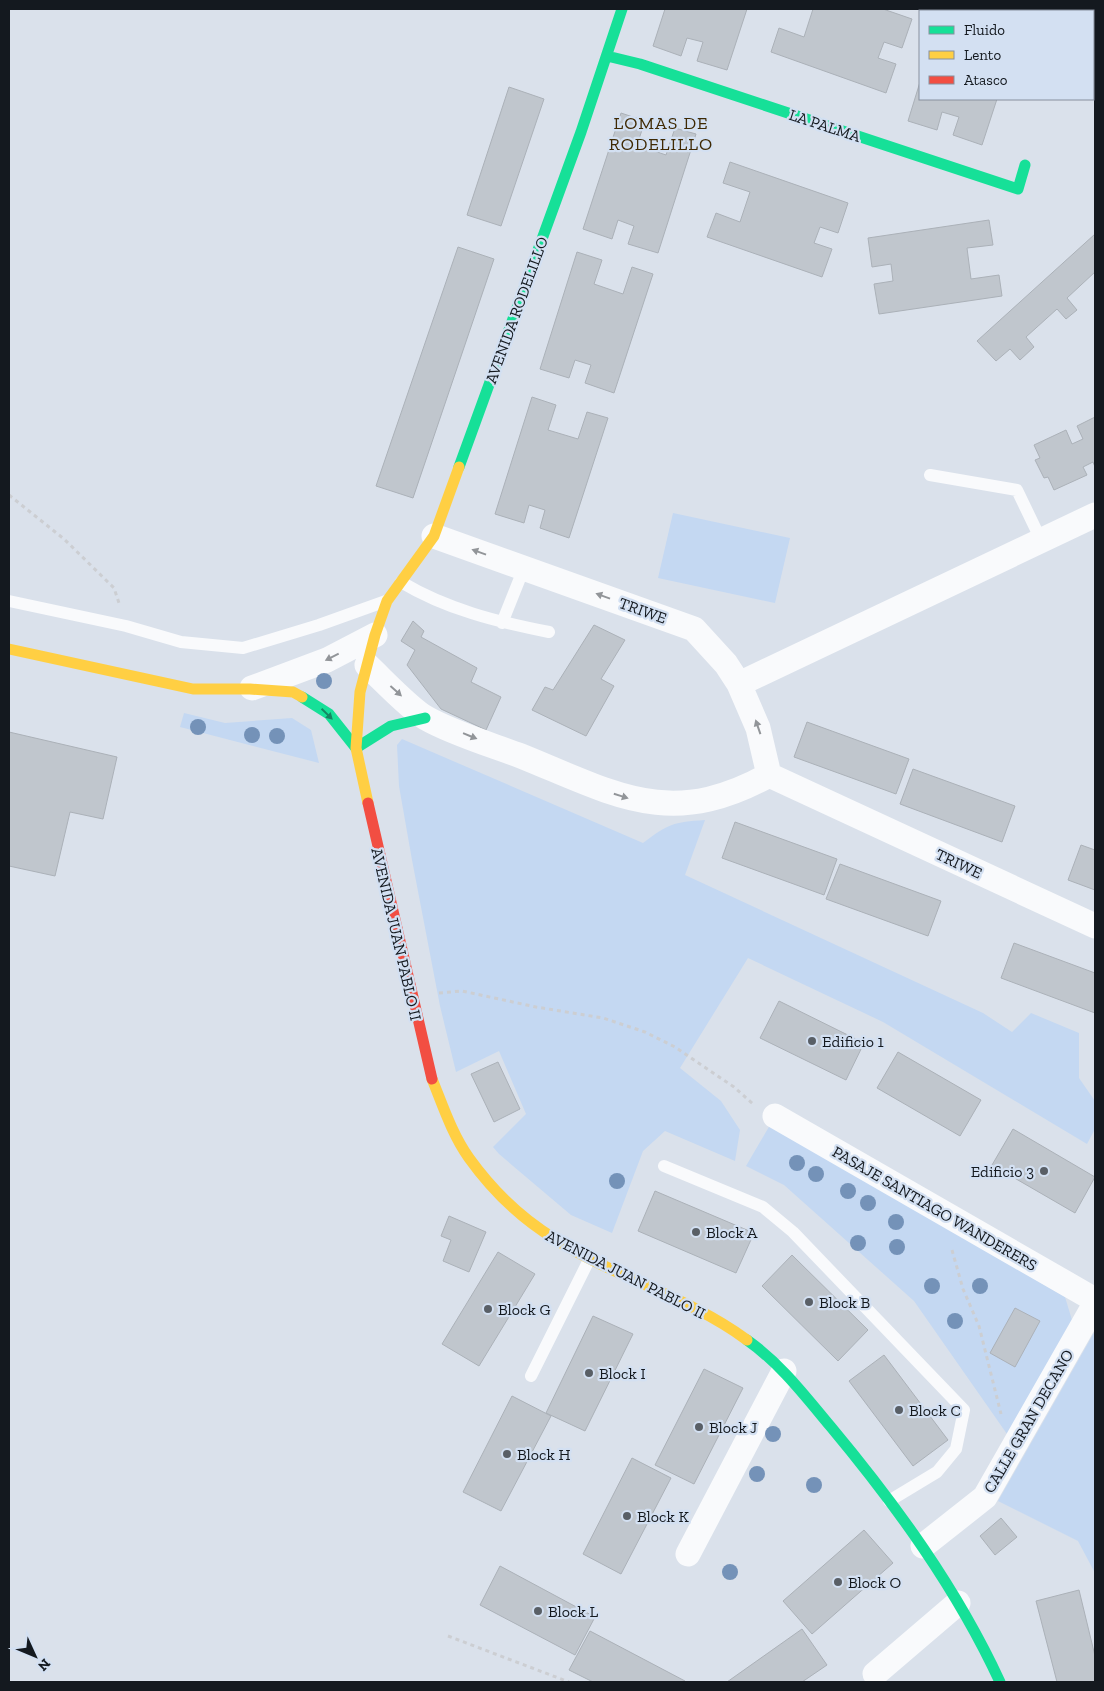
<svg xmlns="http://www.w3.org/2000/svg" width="1104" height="1691" viewBox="0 0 1104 1691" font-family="'Zilla Slab',serif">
  <rect width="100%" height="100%" fill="#dae1eb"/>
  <!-- green -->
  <path fill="#c4d8f2" d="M673 513 790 538 775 603 658 578Z
    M184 713 225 723 292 718 311 730 319 763 180 727Z
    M402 739 643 843C668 824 673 822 705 820L685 875 983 1013 1012 1032 1031 1013 1079 1033V1078L1095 1101V1129L1087 1144 883 1022 748 958 680 1068 721 1101 740 1130 735 1161 665 1131 643 1151 612 1233 571 1215 499 1154 493 1147 526 1114 499 1051 456 1072 440 1006 412 860 399 786 397 745Z
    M770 1125 1065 1297 1072 1320 1007 1434 914 1301 784 1185 746 1166Z
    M1095 1331V1573L1078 1541 998 1501Z"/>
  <!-- building -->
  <path fill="#c0c6cd" stroke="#abb1b8" d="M665 9H747L727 70 697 61 703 42 687 38 681 56 653 46Z
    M813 9H883L912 19 902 48 884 42 878 58 896 64 886 93 771 52 779 28 804 37Z
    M944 9H959L966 11H943Z
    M920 82V99H997L982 145 953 135 959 117 942 112 937 130 908 121Z
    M509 87 544 99 501 226 467 215Z
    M621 113 645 121 637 145 666 155 675 128 696 134 658 253 628 244 634 226 618 220 612 239 583 229Z
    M730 162 848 203 838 233 820 227 814 243 832 249 822 277 707 237 716 213 740 222 750 192 723 183Z
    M989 220 993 245 967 248 971 279 999 275 1002 296 879 314 874 284 893 281 891 264 872 267 868 238Z
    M1095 234V272L1067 298 1077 310 1066 319 1057 309 1026 337 1034 347 1020 360 1010 349 996 361 977 341Z
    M458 247 494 259 413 498 376 486Z
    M577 252 602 260 594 284 623 294 632 267 653 274 614 393 585 383 591 365 575 360 569 378 540 369Z
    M532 397 556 405 548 430 578 439 587 412 608 418 569 538 540 528 545 510 529 505 524 523 495 514Z
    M1095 417V467L1093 462 1083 467 1087 475 1054 490 1048 477 1044 478 1035 460 1040 458 1034 445 1066 430 1072 444 1083 439 1077 426Z
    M413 621 424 631 421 637 477 668 471 682 501 697 486 730 441 709 407 665 415 650 401 641Z
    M594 625 625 640 601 679 614 686 586 736 532 710 545 687 553 690Z
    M807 722 909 759 896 794 794 757Z
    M9 732 117 757 103 819 70 812 55 876 9 866Z
    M913 769 1015 806 1002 842 900 804Z
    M735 822 837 859 824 895 722 858Z
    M1081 845 1095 850V890L1068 880Z
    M840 864 941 901 928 936 826 899Z
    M1014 943 1095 973V1013L1001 978Z
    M779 1001 864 1043 846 1080 760 1038Z
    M898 1052 981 1100 960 1136 877 1088Z
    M498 1062 520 1109 494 1122 471 1074Z
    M1013 1129 1095 1177 1075 1213 992 1165Z
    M655 1191 754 1233 736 1273 638 1231Z
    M449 1216 486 1232 469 1272 443 1261 451 1240 441 1236Z
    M498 1252 535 1274 479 1366 442 1344Z
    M792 1255 868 1330 838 1361 762 1286Z
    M1015 1308 1040 1321 1015 1367 990 1353Z
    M593 1316 633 1334 585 1431 546 1413Z
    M884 1355 948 1440 913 1466 849 1381Z
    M704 1369 743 1388 694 1484 655 1465Z
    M512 1396 551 1416 501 1511 463 1492Z
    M632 1458 671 1478 621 1574 583 1554Z
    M1001 1518 1017 1537 995 1555 980 1536Z
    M864 1530 893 1563 812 1634 783 1601Z
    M500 1566 595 1617 575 1655 480 1605Z
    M1079 1590 1095 1656V1682H1057L1036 1601Z
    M802 1629 827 1665 802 1682H727Z
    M590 1631 685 1681 684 1682H593L569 1670Z"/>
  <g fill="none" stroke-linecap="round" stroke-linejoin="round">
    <!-- path -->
    <path stroke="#ccced2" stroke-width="3" stroke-dasharray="4 4" stroke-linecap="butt" d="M9 495 64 539 114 588 119 603
      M439 993 462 991 536 1007 603 1018 645 1032 675 1047 734 1087 753 1104
      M952 1250 963 1289 979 1326 1001 1414
      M448 1636 569 1682"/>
    <!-- lane -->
    <path stroke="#f9fafc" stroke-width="12" d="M930 475 1017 490 1041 540
      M401 582C446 609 497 622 549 632
      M9 601 126 626 181 642 243 648 319 625 386 601
      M502 623 524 568
      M664 1166 763 1207 793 1232 964 1410 956 1449 937 1472 889 1501
      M531 1376 590 1258"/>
    <!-- street -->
    <path stroke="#f9fafc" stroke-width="25" d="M434 536 694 629 726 664 739 684 758 728 769 775
      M367 665C382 679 410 709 426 718 452 733 492 745 521 756 615 794 670 830 769 775
      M739 684 1095 515
      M252 688 327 660 375 635
      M769 775 1095 926
      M775 1116 1095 1300
      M923 1546 985 1497 1095 1304
      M688 1554 784 1371
      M875 1674 958 1603"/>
    <!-- fast -->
    <path stroke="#16e098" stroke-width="11" d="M607 56 640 64 1018 189 1025 165
      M459 467 581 132 622 9
      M302 697 329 714 356 748 391 726 425 718
      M747 1340C781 1364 805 1396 831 1427 896 1505 957 1589 1000 1682"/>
    <!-- slow -->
    <path stroke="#ffcf43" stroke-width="11" d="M9 649 193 689H250L293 692 302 697
      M368 803 356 748 360 692 375 635 387 601 434 536 459 467
      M432 1079C443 1106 452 1134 469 1158 492 1190 522 1219 555 1239 616 1278 687 1296 747 1340"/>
    <!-- jam -->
    <path stroke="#f24e42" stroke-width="11" d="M368 803 432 1079"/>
  </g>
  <!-- trees -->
  <g fill="#7492b8">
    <circle cx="324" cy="681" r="8"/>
    <circle cx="198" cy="727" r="8"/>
    <circle cx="252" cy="735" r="8"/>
    <circle cx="277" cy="736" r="8"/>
    <circle cx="797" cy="1163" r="8"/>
    <circle cx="816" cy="1174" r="8"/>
    <circle cx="617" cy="1181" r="8"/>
    <circle cx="848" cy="1191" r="8"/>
    <circle cx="868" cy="1203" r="8"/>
    <circle cx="896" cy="1222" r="8"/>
    <circle cx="858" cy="1243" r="8"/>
    <circle cx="897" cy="1247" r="8"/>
    <circle cx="932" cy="1286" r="8"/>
    <circle cx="980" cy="1286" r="8"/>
    <circle cx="955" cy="1321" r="8"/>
    <circle cx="773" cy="1434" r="8"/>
    <circle cx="757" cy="1474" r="8"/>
    <circle cx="814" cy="1485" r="8"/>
    <circle cx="730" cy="1572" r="8"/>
  </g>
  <!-- one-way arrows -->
  <defs><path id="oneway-solid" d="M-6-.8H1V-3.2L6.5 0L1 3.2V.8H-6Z" transform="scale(1.25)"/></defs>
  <g fill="#929599">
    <use href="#oneway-solid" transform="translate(479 552) rotate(-160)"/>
    <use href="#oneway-solid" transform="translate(603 596) rotate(-160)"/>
    <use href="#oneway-solid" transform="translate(332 657) rotate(153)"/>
    <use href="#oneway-solid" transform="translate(396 691) rotate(42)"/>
    <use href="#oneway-solid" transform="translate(758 727) rotate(-109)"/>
    <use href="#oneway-solid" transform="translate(470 736) rotate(22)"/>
    <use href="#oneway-solid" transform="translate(621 796) rotate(17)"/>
  </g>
  <use fill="#158662" href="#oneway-solid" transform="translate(327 714) rotate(44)"/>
  <!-- markers -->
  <g fill="#595f66" stroke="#d3e0f2" stroke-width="2">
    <circle cx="812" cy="1041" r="5"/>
    <circle cx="1044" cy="1171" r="5"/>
    <circle cx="696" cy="1232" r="5"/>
    <circle cx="809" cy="1302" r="5"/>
    <circle cx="488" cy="1309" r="5"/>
    <circle cx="589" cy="1373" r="5"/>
    <circle cx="899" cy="1410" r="5"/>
    <circle cx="699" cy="1427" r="5"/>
    <circle cx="507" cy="1454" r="5"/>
    <circle cx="627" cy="1516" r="5"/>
    <circle cx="838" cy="1582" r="5"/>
    <circle cx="538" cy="1611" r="5"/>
  </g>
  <g text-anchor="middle" stroke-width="4.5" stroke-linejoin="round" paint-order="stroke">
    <!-- street labels -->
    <g font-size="16" fill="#14191f" stroke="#d3e0f2">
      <text transform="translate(825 125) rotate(18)" y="6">LA PALMA</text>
      <text transform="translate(516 310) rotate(-70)" y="6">AVENIDA RODELILLO</text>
      <text transform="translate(643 610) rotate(20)" y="6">TRIWE</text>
      <text transform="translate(959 863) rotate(25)" y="6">TRIWE</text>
      <text transform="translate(397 934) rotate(77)" y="6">AVENIDA JUAN PABLO II</text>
      <text transform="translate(935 1208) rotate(30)" y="6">PASAJE SANTIAGO WANDERERS</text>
      <text transform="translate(626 1274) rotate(27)" y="6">AVENIDA JUAN PABLO II</text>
      <text transform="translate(1028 1421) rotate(-60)" y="6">CALLE GRAN DECANO</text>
    </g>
    <!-- poi labels -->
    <g font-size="16" fill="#14191f" stroke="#d3e0f2" text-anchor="start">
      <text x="822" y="1047">Edificio 1</text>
      <text x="1034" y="1177" text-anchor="end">Edificio 3</text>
      <text x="706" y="1238">Block A</text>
      <text x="819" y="1308">Block B</text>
      <text x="498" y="1315">Block G</text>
      <text x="599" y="1379">Block I</text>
      <text x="909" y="1416">Block C</text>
      <text x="709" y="1433">Block J</text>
      <text x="517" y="1460">Block H</text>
      <text x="637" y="1522">Block K</text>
      <text x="848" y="1588">Block O</text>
      <text x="548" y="1617">Block L</text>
    </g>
    <!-- neighbourhood labels -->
    <g font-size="18" letter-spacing="1" fill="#3f2903" stroke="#d3e0f2">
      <text x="661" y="129">LOMAS DE<tspan x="661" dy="21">RODELILLO</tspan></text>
    </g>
  </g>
  <!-- border -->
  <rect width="1104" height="1691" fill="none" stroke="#14191f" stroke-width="20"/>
  <!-- legend -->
  <rect x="919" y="10" width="175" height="90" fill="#d3e0f2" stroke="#87909e"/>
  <rect x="929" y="26" width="25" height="8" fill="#16e098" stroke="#87909e"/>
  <text x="964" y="35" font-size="15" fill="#14191f">Fluido</text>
  <rect x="929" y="51" width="25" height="8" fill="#ffcf43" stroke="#87909e"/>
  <text x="964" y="60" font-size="15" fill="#14191f">Lento</text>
  <rect x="929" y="76" width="25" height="8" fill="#f24e42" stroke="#87909e"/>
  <text x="964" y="85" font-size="15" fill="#14191f">Atasco</text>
  <!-- north arrow -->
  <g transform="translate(35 1656) rotate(134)" stroke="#d3e0f2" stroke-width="4" paint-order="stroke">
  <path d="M0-4L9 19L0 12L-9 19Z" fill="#14191f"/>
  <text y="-8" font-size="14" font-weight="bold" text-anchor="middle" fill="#14191f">N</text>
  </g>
</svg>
